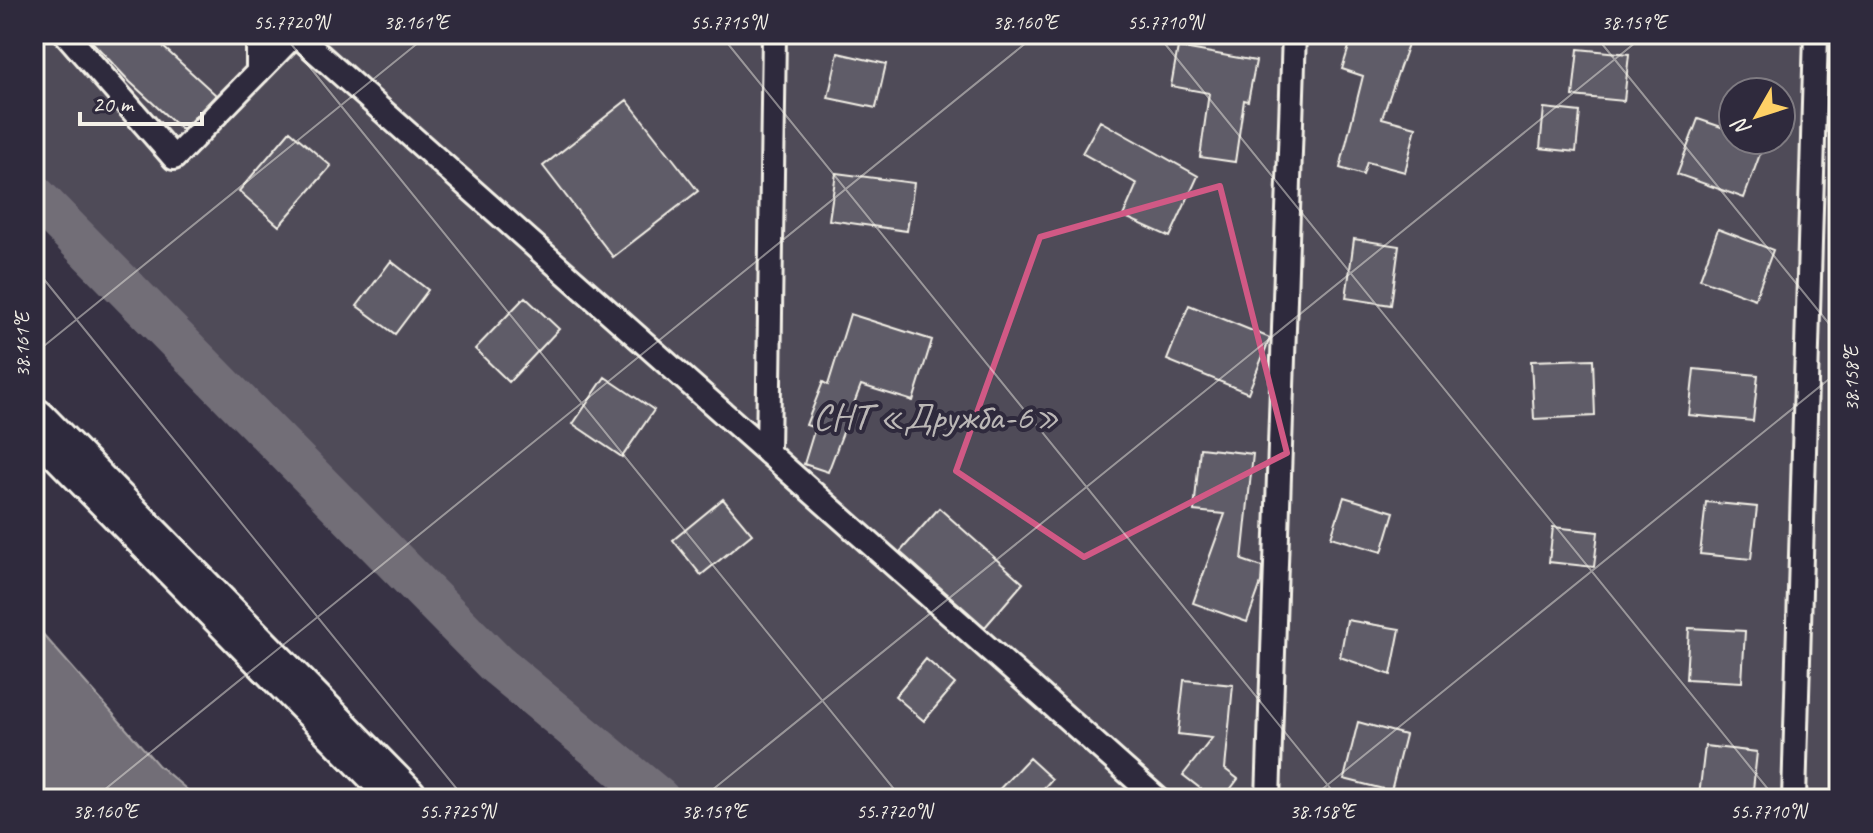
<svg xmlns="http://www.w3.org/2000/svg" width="1873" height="833" viewBox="0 0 1873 833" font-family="Caveat,sans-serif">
  <rect width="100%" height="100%" fill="#373244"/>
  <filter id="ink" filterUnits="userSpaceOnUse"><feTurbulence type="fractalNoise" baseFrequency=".0125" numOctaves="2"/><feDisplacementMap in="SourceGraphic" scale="16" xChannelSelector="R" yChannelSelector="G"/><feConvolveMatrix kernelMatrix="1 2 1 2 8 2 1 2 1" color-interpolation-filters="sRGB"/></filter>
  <g filter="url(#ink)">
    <!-- green -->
    <path fill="#504b59" stroke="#a29ea0" stroke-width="2" fill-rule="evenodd" d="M34 34H1839V799H659L496 664 34 195ZM1733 92H1781V140H1733Z"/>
    <!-- water -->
    <path fill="#726e77" stroke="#a6a2a4" stroke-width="2" d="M34 624 158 765 198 799H34Z"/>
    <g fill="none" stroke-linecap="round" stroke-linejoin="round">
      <!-- canal -->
      <path stroke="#726e77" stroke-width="42" d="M34 195 496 664 659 799"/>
    </g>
    <!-- building -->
    <path fill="#5f5c67" stroke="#f4f1e8" stroke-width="2" d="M85 34H149L216 95 182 130 130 82Z
      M1353 34H1378L1408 44 1382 118 1416 127 1405 172 1367 162 1363 175 1340 168 1363 76 1342 69Z
      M1178 47 1256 61 1248 101 1244 100 1235 162 1200 157 1209 93 1171 86Z
      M1578 49 1629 54 1624 101 1573 96Z
      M838 53 886 64 876 108 828 98Z
      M627 100 698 191 613 257 543 166Z
      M1544 108 1580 112 1576 152 1540 148Z
      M1698 119 1733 131V140H1757L1764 143 1744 198 1677 174Z
      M1100 121 1198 176 1170 237 1123 216 1137 184 1082 153Z
      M290 131 331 166 279 226 239 191Z
      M836 173 914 183 907 231 829 220Z
      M1718 229 1773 250 1755 299 1700 279Z
      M1354 239 1399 246 1391 305 1346 298Z
      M391 261 428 290 395 334 357 306Z
      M525 297 559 329 509 382 475 349Z
      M1189 305 1270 338 1248 393 1167 360Z
      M850 314 932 340 913 401 861 385 828 472 804 464 815 428 806 425 823 382 828 385Z
      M1593 359 1595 416 1534 419 1531 361Z
      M1694 369 1758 375 1753 421 1689 415Z
      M605 377 654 410 622 457 573 424Z
      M1200 448 1253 454 1242 560 1262 567 1261 583 1247 622 1193 603 1225 514 1194 511Z
      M1344 497 1394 512 1382 552 1331 537Z
      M723 499 752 534 701 575 673 540Z
      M1706 502 1757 507 1751 559 1700 554Z
      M939 508 1023 583 985 627 900 552Z
      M1553 527 1598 532 1594 567 1549 562Z
      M1347 620 1400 629 1391 675 1340 657Z
      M1689 628 1745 631 1742 682 1686 679Z
      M926 659 955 684 924 721 895 696Z
      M1184 680 1233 685 1225 769 1238 779 1223 799H1214L1183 775 1212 738 1178 734Z
      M1358 722 1405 735 1391 791 1344 779Z
      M1705 746 1757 752 1752 799 1699 796Z
      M1029 758 1052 779 1034 799H990Z"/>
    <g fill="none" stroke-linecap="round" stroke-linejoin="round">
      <!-- lane casing -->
      <g stroke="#f4f1e8" stroke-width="28">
        <path id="lane" d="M66 34 174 158 295 34
          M296 34 1158 799
          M258 72V34
          M768 453 774 34
          M1268 799 1294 34
          M1794 799 1816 34"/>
      </g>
      <!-- street casing -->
      <g stroke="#f4f1e8" stroke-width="50">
        <path id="street" d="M34 421 405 799"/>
      </g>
      <!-- lane -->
      <use href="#lane" stroke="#2f2a3d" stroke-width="22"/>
      <!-- street -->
      <use href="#street" stroke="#2f2a3d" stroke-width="44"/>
    </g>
  </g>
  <!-- marked area -->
  <path fill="none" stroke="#d15985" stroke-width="6" stroke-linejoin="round" d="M1220 186 1287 453 1084 557 956 471 1040 237Z"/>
  <!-- ticks -->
  <path fill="none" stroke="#f4f1e8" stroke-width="2" stroke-opacity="0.45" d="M283 34 902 799M720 34 1339 799M1157 34 1776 799M1594 34 1839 336M34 267 465 799M34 354 429 34M93 799 1037 34M701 799 1646 34M1310 799 1839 371"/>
  <g text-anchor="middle" stroke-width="8" stroke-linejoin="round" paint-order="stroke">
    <!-- park labels -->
    <g font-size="38" fill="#bbb7b6" stroke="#2f2a3d">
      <text x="936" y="429">СНТ «Дружба-6»</text>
    </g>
  </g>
  <!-- margin -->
  <rect width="1873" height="833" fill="none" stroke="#2f2a3d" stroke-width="88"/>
  <!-- north arrow -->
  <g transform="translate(1757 116) rotate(231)"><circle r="38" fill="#2f2a3d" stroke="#7e7a81" stroke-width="2"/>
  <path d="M0-6L14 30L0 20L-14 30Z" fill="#ffd166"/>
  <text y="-12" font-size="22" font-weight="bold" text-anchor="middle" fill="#f4f1e8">N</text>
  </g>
  <!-- scale -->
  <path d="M80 112v12h122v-12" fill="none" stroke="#f4f1e8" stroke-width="4"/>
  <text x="92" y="112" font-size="24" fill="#f4f1e8" stroke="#2f2a3d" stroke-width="6" paint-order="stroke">20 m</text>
  <rect x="44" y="44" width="1785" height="745" fill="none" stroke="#f4f1e8" stroke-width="3"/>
  <g font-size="20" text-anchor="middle" fill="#f4f1e8">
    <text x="291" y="29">55.7720°N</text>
    <text x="416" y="29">38.161°E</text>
    <text x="728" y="29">55.7715°N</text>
    <text x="1025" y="29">38.160°E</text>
    <text x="1165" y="29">55.7710°N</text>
    <text x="1634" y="29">38.159°E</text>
    <text transform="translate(22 345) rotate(-90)" y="7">38.161°E</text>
    <text transform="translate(1851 379) rotate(-90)" y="7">38.158°E</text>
    <text x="105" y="818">38.160°E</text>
    <text x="457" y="818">55.7725°N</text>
    <text x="714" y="818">38.159°E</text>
    <text x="894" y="818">55.7720°N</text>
    <text x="1322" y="818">38.158°E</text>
    <text x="1768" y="818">55.7710°N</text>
  </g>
</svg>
